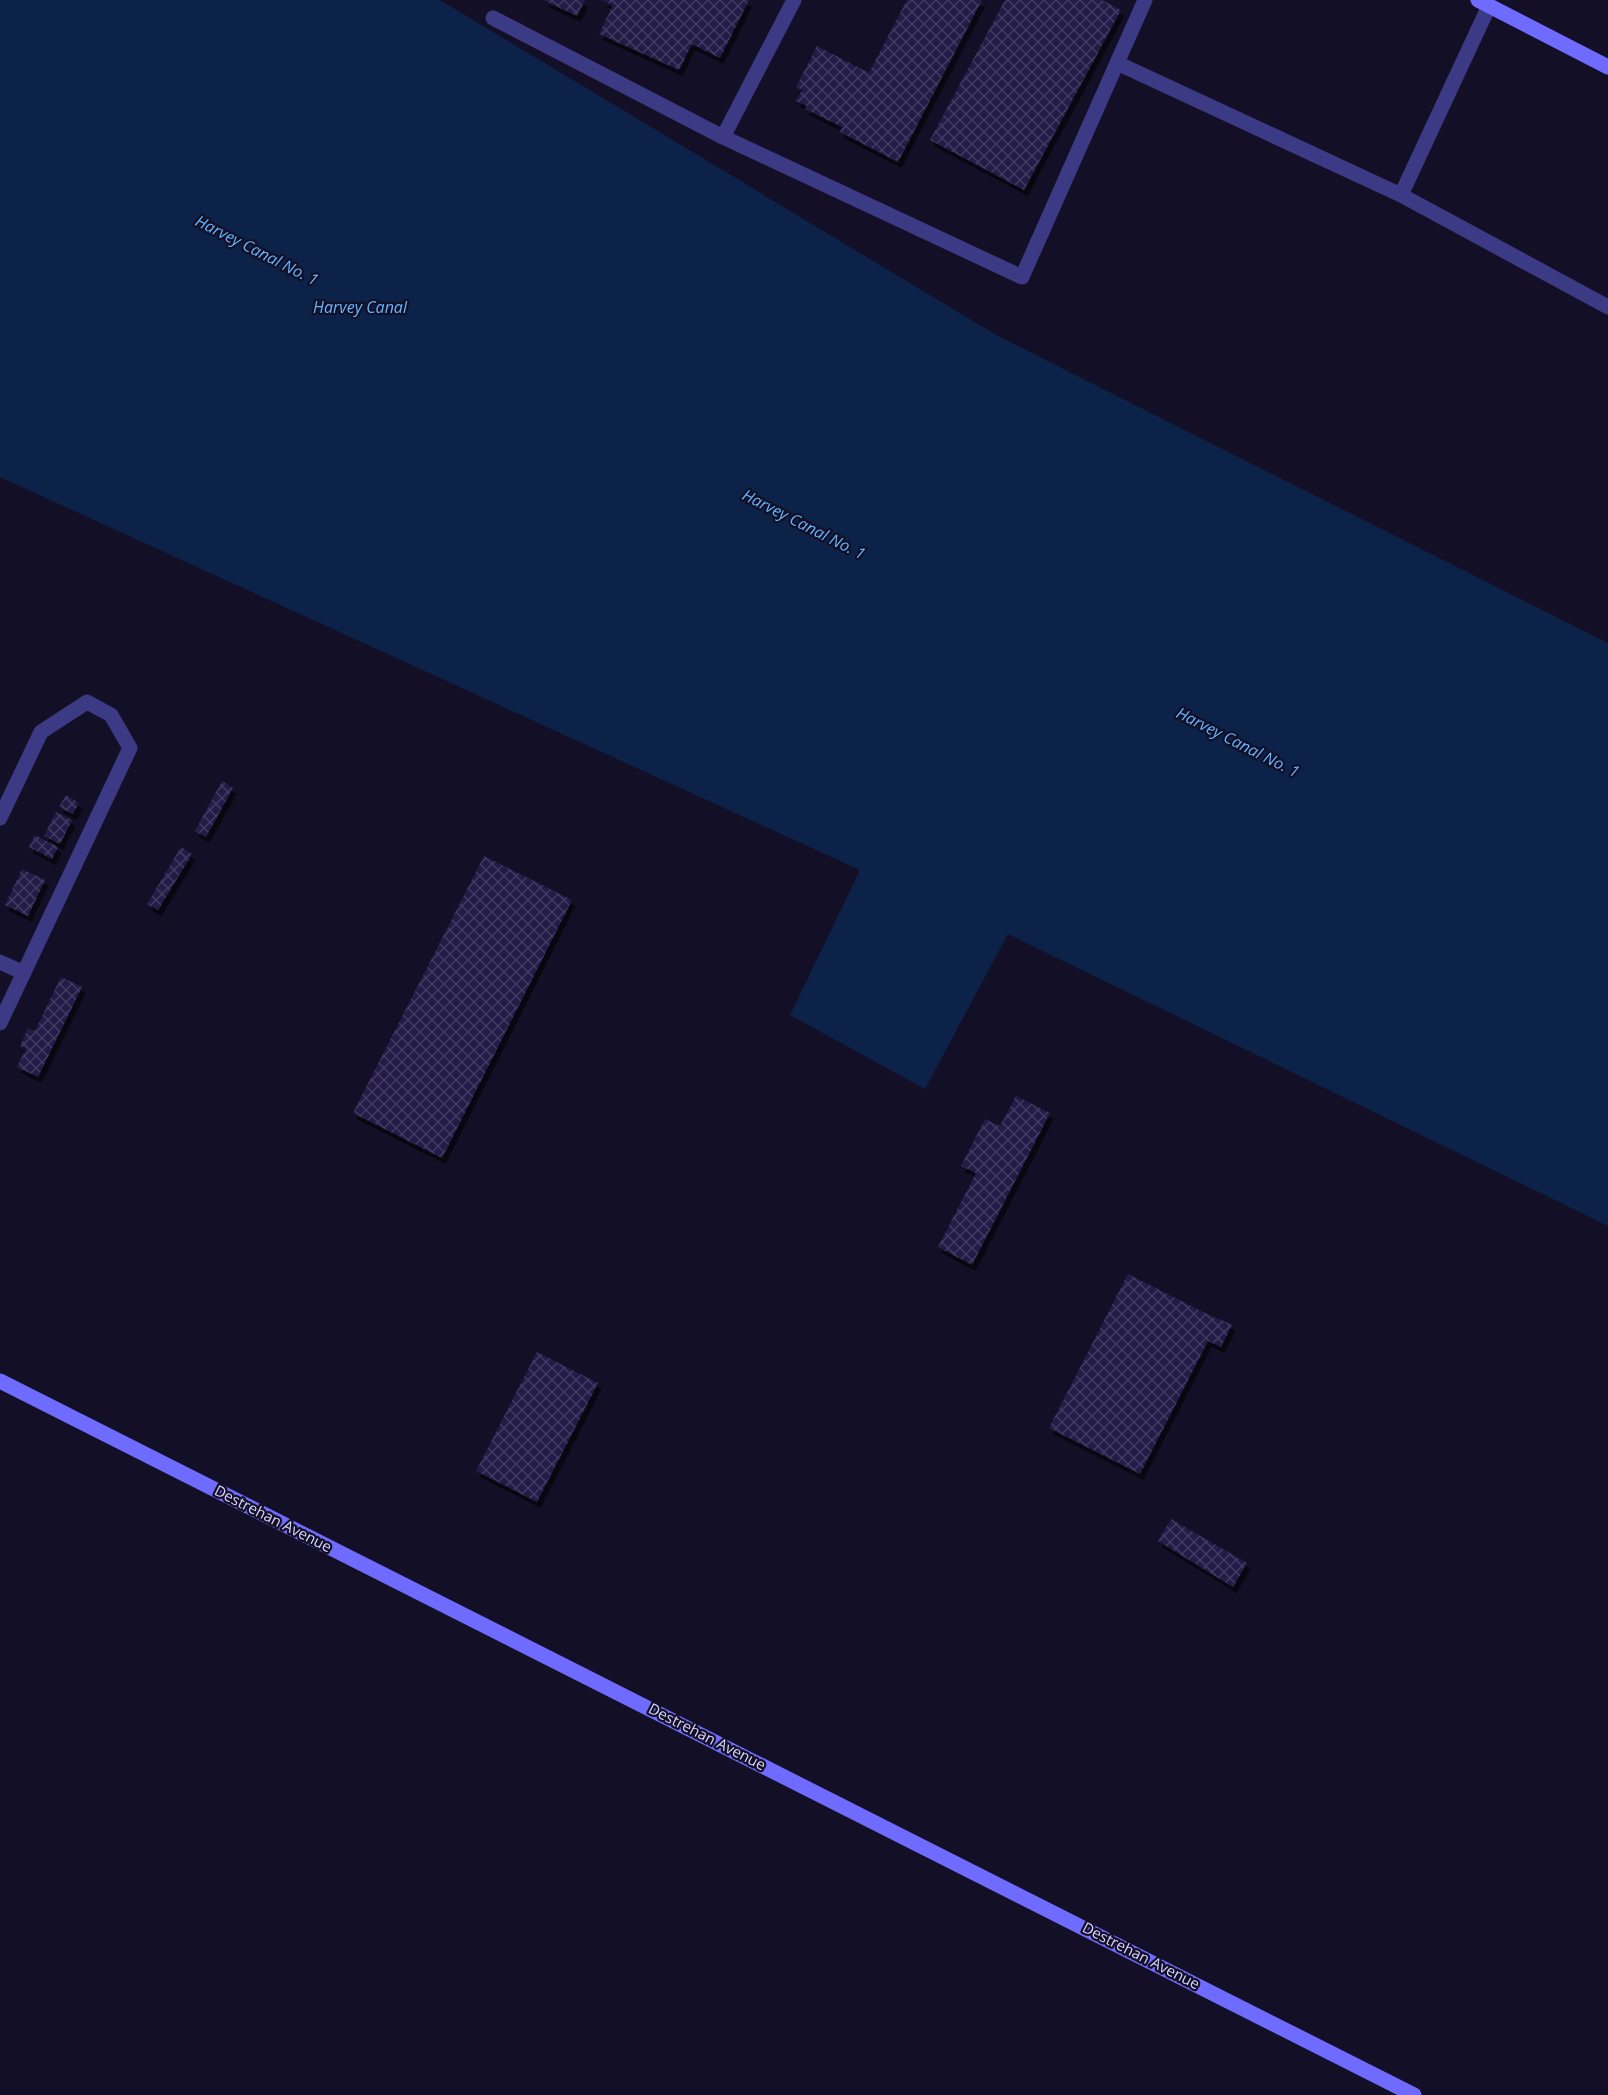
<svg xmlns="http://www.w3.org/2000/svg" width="1608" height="2095" viewBox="0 0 1608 2095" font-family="'Open Sans',sans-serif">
  <defs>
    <pattern id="building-cross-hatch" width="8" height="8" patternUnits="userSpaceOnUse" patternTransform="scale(1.5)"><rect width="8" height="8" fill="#241b47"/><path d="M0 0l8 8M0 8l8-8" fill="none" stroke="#433b63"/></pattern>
    <filter id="shadow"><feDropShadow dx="3.5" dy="6" stdDeviation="0" flood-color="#0009"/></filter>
  </defs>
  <rect width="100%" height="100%" fill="#130f26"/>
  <!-- water -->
  <path fill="#0c2248" d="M0 0H440L998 336 1608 643V1226L1008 934 925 1089 790 1015 860 870 0 477Z"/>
  <!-- building -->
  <path fill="url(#building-cross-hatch)" filter="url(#shadow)" d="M543 0H585L577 16Z
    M601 0H749L720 58 692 44 679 70 599 34 613 5Z
    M907 0H982L898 162 840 132 842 127 805 109 807 106 796 101 802 90 796 87 817 46 869 73Z
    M1005 0H1102L1121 10 1024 190 930 140Z
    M222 781 233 788 206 837 195 831Z
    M66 795 79 803 73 814 59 807Z
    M56 812 72 820 60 844 44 836Z
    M35 835 58 847 52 859 29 847Z
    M181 847 192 854 158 910 147 904Z
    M484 856 572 900 442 1158 353 1113Z
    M22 869 45 880 28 916 5 905Z
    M61 977 82 987 38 1077 17 1067 26 1049 20 1046 28 1028 35 1031Z
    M1016 1096 1050 1113 972 1265 938 1247 976 1173 961 1166 985 1119 1000 1126Z
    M1128 1274 1217 1319 1218 1318 1232 1325 1221 1347 1208 1341 1140 1474 1049 1428Z
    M537 1352 598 1383 537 1502 476 1471Z
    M1171 1519 1247 1563 1233 1587 1158 1541Z"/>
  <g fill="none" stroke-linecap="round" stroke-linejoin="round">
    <!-- lane -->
    <path stroke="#3d3a85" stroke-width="15" d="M493 18 723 137 794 0
      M1117 63 1401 195 1489 6
      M723 137 1022 277 1145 0
      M1401 195 1608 307
      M0 818 41 732 87 702 111 715 130 748 0 1023
      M0 962 24 973"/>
    <!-- secondary -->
    <path stroke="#6f6bff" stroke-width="15" d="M1478 0 1608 67
      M0 1381 1414 2095"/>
  </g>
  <g text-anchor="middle" stroke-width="4.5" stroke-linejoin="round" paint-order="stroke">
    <!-- street labels -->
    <g font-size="15" fill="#d9d4ff" stroke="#130f26">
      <text transform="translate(273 1519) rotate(27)" y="5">Destrehan Avenue</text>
      <text transform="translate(707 1737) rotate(27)" y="5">Destrehan Avenue</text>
      <text transform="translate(1141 1956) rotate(27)" y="5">Destrehan Avenue</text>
    </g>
    <!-- water labels -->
    <g font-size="16" font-style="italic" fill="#62b6ff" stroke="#130f26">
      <text transform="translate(257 250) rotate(27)" y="6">Harvey Canal No. 1</text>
      <text x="360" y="313">Harvey Canal</text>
      <text transform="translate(804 524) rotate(27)" y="6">Harvey Canal No. 1</text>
      <text transform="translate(1238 742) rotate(27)" y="6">Harvey Canal No. 1</text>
    </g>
  </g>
</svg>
